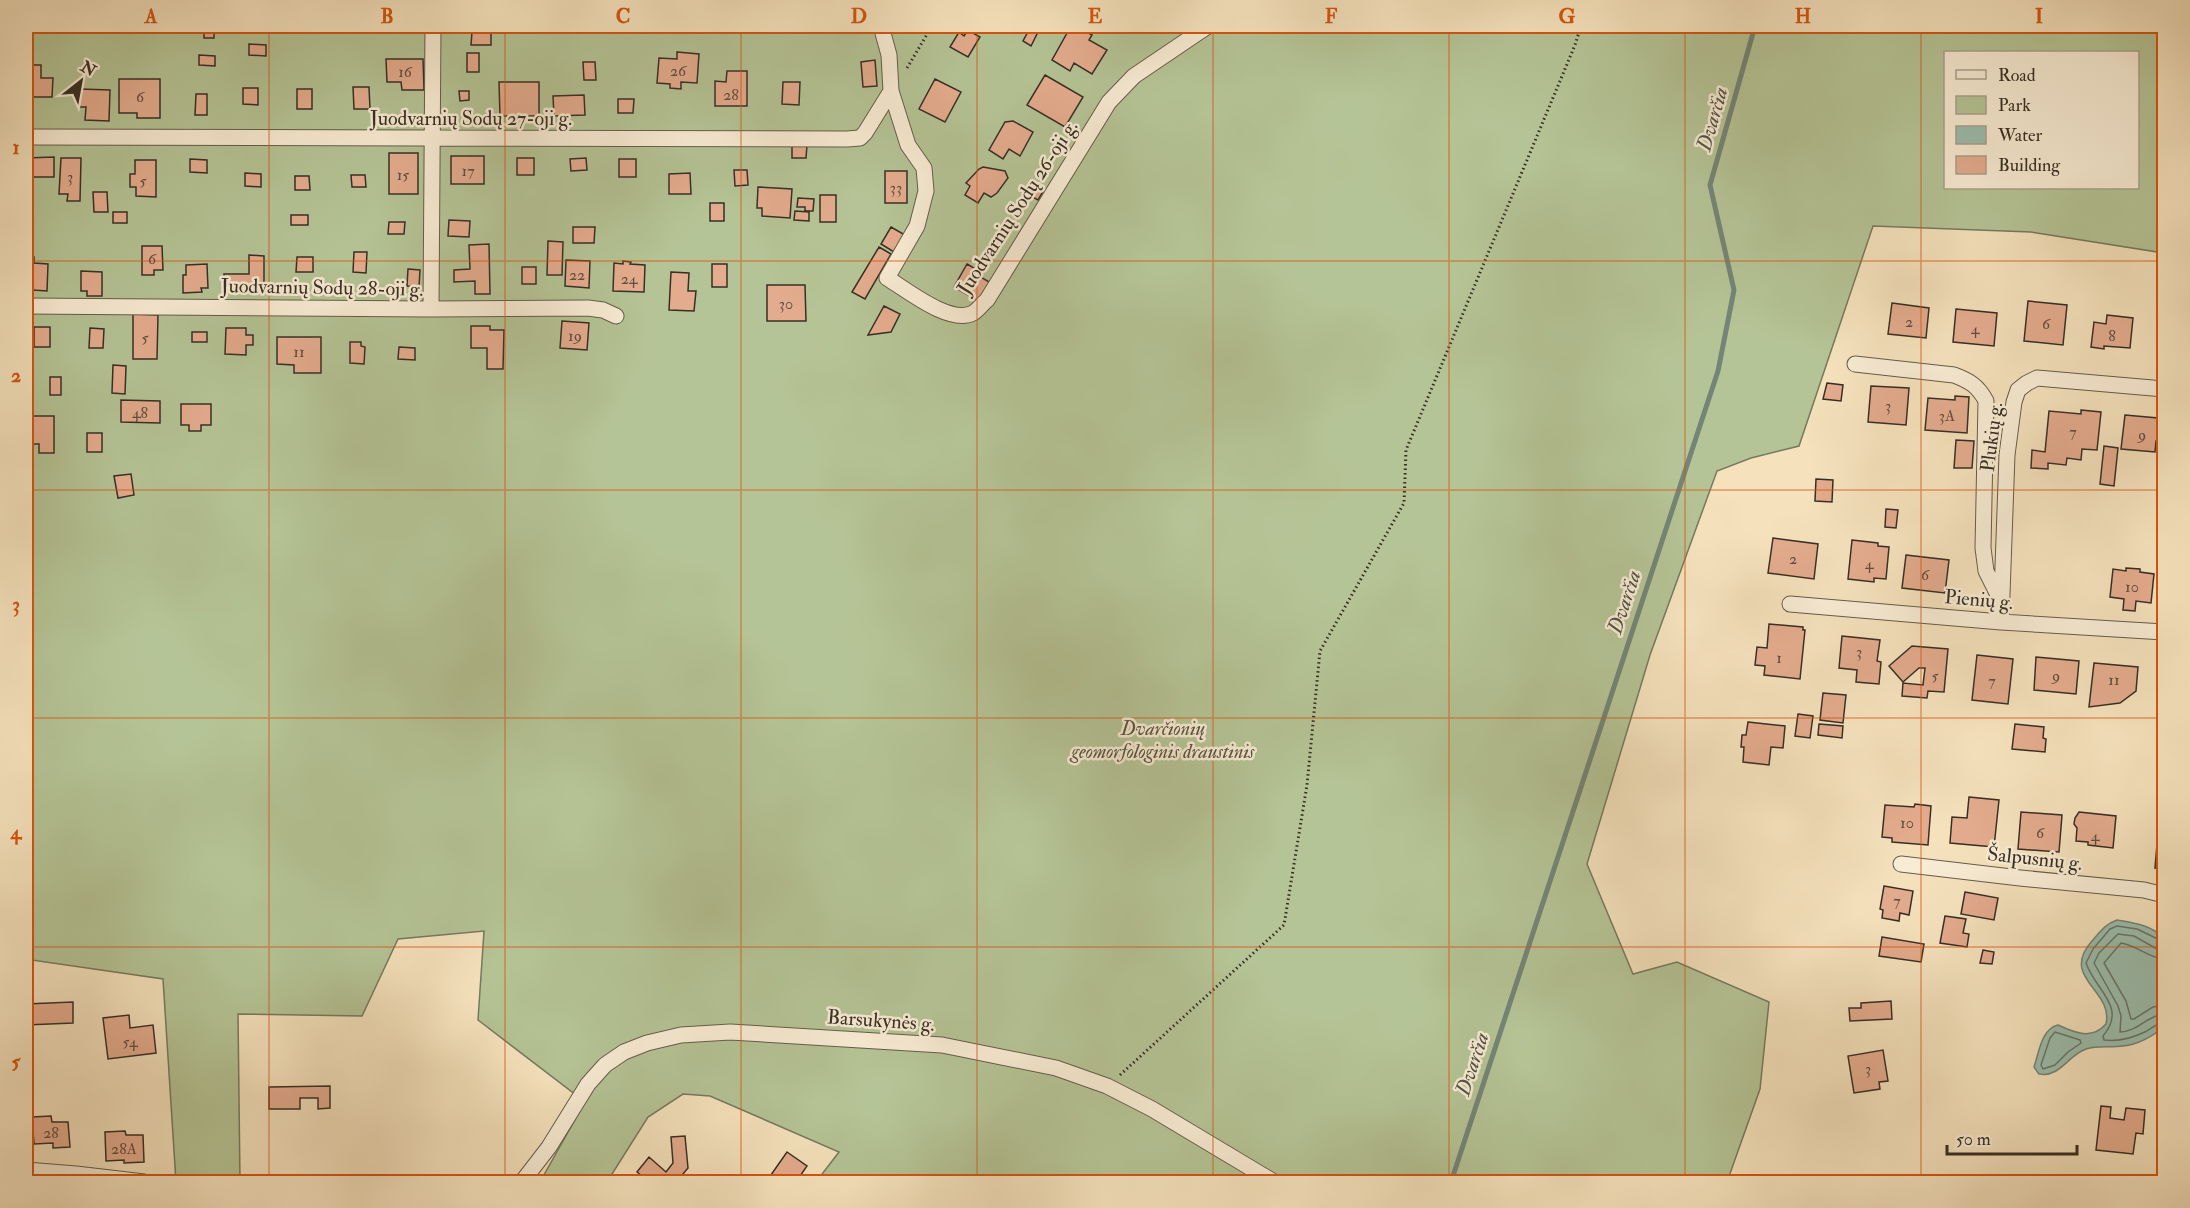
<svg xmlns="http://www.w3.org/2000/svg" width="2190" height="1208" viewBox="0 0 2190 1208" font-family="'IM FELL Double Pica',serif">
  <rect width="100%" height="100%" fill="#f5e2bd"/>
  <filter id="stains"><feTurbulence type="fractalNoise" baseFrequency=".00333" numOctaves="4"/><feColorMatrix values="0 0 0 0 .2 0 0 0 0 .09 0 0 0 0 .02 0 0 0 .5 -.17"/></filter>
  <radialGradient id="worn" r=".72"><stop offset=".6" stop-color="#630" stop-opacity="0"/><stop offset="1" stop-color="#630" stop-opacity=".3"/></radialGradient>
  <!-- green -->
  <path fill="#b5c496" stroke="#767a5e" stroke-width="1.5" fill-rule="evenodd" d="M26 26H2164V253L2031 232 1873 226 1799 446 1751 458 1717 471 1650 655 1587 864 1633 974 1677 962 1769 1002 1760 1089 1727 1182H816L839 1152 710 1096 683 1094 648 1117 607 1182H540L585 1102 478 1020 484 931 398 939 362 1016 238 1014 240 1182H176L163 979 32 960 29 977H26ZM1946 52H2138V188H1946Z"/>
  <!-- water -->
  <path fill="#9cbeae" stroke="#748577" stroke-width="1.5" d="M2117 920C2135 923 2151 925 2164 938V1026C2154 1036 2137 1045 2123 1046 2110 1048 2098 1045 2086 1049 2068 1055 2060 1078 2039 1074L2034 1067C2039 1053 2041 1029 2058 1025 2075 1033 2092 1040 2106 1024 2114 990 2059 978 2092 941 2100 932 2105 924 2117 920Z"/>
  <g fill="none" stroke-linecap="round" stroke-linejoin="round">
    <!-- shore -->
    <path stroke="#6a766a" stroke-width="1.5" d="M2164 942 2137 929 2117 926 2110 929 2093 949 2086 963C2095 990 2128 1007 2103 1036L2104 1040C2120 1042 2133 1038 2147 1031 2153 1027 2158 1023 2164 1022
      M2164 950 2157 949 2134 936 2118 934 2099 953 2094 963 2118 1006 2121 1016 2120 1032C2137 1032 2148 1015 2164 1014
      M2164 959C2149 958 2138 946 2121 943L2104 963 2126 1001 2131 1019H2134L2153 1007 2164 1005
      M2055 1032 2080 1040 2081 1043 2068 1052 2055 1065 2043 1069 2041 1065 2050 1038Z"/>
    <!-- stream -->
    <path stroke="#748577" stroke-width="5" d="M1451 1182 1718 371 1734 290 1710 185 1755 26"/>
  </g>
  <!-- building -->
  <path fill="#e4ac8e" stroke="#372f25" stroke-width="1.5" d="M204 26H214V38H204Z
    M1071 26H1076L1092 35 1089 40 1107 50 1092 74 1074 63 1070 71 1052 60Z
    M1030 28 1038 32 1031 46 1023 41Z
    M968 30 980 37 968 57 950 47 959 32 964 36Z
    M472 32H491V45H471Z
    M249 44 266 45V56L249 55Z
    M677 52 699 54 697 83 681 82V89L670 88V84L657 83 659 58 677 59Z
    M467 53H479V72H467Z
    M199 55 215 56V66L199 65Z
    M386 59H423L424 90H402L401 82H387Z
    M875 60 877 86 863 87 861 62Z
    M583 62H595L596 80H584Z
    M26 65H41V78H53L52 97H26Z
    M727 71H747V106H715V81L726 82Z
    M1045 75 1083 97 1065 127 1027 105Z
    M119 79H160V118H137V113H119Z
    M935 79 961 92 945 122 919 109Z
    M499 82H539V116H500Z
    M783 82H800L799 105 782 104Z
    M353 87H369L370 109H354Z
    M243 88H258V105L243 104Z
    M80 89 110 90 109 121 85 120 86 107H79Z
    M297 89H312V109H297Z
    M459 91H469V100L460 101Z
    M196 94H207V115H195Z
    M584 95 585 115 554 116 553 96Z
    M618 99H634L633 113H618Z
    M1013 121 1033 132 1020 156 1009 149 1003 159 989 150 1005 122Z
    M792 144 807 145 806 158H792Z
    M389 153H418V194H389Z
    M451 156H484V184H451Z
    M54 157V177H26V158Z
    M61 158H81L80 201H67L68 194H59Z
    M517 158H534V175H517Z
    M586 158 587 170 571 171 570 159Z
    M190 159 207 160V173L190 172Z
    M619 159H636V177H619Z
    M135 160H156V197L136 196V187H130V174H135Z
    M983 167 1005 171 1008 178 997 193 991 197 984 193 978 203 965 195 970 186 966 183 979 169Z
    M734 170H747L748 185 735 186Z
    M885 171H907V203H885Z
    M245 173 261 174V187L245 186Z
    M690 173 691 194H669V174Z
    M351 175H365L366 187H352Z
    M295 176H309L310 190H295Z
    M1033 184 1044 190 1038 200 1027 194Z
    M758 187 792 189 790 218 762 216V208H757Z
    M93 192H107L108 212H94Z
    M820 195H836V222H820Z
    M798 198 814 199 813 211H805V207H797Z
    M710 203H724V221H710Z
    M795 211 809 212V221L794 220Z
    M113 212H127V223H113Z
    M291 215H308V225H291Z
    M449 220 470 221 469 237 448 236Z
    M389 222H405L404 234H388Z
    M573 227H595L594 243H573Z
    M891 227 905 235 894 252 881 244Z
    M548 241 563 242 562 275H547Z
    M489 244 490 294H475V281L454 282V270L470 269 469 245Z
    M142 246H162L163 270H154V275H142Z
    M879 247 891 254 865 299 852 292Z
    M354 252H367L366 273 353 272Z
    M249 255 264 256V285H246V290H224V274H249Z
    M26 257H34V263L48 264 47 291 33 290V293H26Z
    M297 257H313V272H296Z
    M566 260 590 261 589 288 565 286Z
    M623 261 631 262 630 264 645 265 644 292 613 291 614 263 623 264Z
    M207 264 208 288H201L202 292 183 293V275H186V265Z
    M712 264H727V287H712Z
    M967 264 979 271 977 275 991 283 980 302 954 287Z
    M522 267H536V284H522Z
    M408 269 420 270 419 287 407 286Z
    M81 271 102 272V296H87V291H81Z
    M671 272 689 273 688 291H696L694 311 669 310Z
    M767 285H805L806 321H767Z
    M2028 301 2067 305 2063 345 2024 341Z
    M1892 303 1929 308 1926 338 1888 334Z
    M884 306 900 314 891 332 868 335Z
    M1956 309 1997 313 1994 346 1953 342Z
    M133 314 158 315 157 359H133Z
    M2107 315 2133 318 2130 348 2104 346V349L2091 347 2094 322 2106 324Z
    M562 321 589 323 587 350 560 348Z
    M471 326H490V330H504L503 369H487V348H471Z
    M34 327H50V347H34Z
    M90 328 104 329 103 348H89Z
    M226 328H246V335H253V345H246V355L225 354Z
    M192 332H207V342H192Z
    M277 337H321V373H294V365L277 364Z
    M350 342H361V346L365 347 364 364 350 363Z
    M399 347 415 348V360L398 359Z
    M113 365 126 366 125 394 112 393Z
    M50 377H61V395H50Z
    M1827 383 1843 385 1841 401 1823 399Z
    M1871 386 1909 388 1906 425 1868 422Z
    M1955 396 1969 397 1967 433 1925 430 1928 398 1955 400Z
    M121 400 160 401V423L121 422Z
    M181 404H211V425H201V431H189V425H181Z
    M2081 410 2101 412 2097 450 2082 449 2081 460 2067 458 2066 465 2048 463V469L2031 468 2032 450 2045 452 2049 411 2081 414Z
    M2125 415 2158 418 2157 427 2161 428 2160 441H2156L2155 452 2121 449Z
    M26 416H54V453H39V444H26Z
    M87 433H102V452H87Z
    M1956 440 1974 441 1972 468H1954Z
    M2104 446 2118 448 2114 486 2100 484Z
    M131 474 134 495 118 498 114 476Z
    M1816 479 1833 480 1832 502 1815 501Z
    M1886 509 1898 510 1896 528 1885 527Z
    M1773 538 1818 544 1814 579 1768 573Z
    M1852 540 1878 543V546L1889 547 1886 579 1874 578V582L1848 579Z
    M1906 555 1949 560 1945 593 1902 588Z
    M2126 568 2140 569V572L2154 574 2151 603 2136 601 2135 611 2123 610 2124 599 2110 597 2113 569 2126 571Z
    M1769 624 1803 627V630H1805L1800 679 1764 675 1765 666 1755 665 1757 647 1767 648Z
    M1842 636 1880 640 1877 661 1881 662 1879 684 1856 682 1857 670 1839 668Z
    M1912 646 1948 649 1944 692 1928 691 1927 698 1902 696 1903 683 1923 685 1925 668H1919L1903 682 1889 666Z
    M1977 655 2013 659 2008 704 1972 700Z
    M2036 657 2079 661 2076 694 2034 690Z
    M2094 663 2138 667 2136 691 2120 703 2089 707Z
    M1823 693 1846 695 1843 723 1820 720Z
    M1798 714 1813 716 1810 738 1795 736Z
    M1748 722 1785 726 1783 748 1771 747 1769 765 1743 762 1744 747H1741L1742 735H1746Z
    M1819 724 1843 726 1842 738 1818 735Z
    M2015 724 2044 727 2043 738 2046 739 2045 752 2012 749Z
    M1969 797 1999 800 1994 847 1950 843 1952 817 1967 818Z
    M1915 804 1931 806 1928 845 1892 842V838L1882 837 1885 805 1914 807Z
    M2021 812 2062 815 2059 852 2018 849Z
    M2079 812 2116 816 2113 848 2088 845V842L2076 841 2077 828 2074 824 2075 818Z
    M2158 832 2164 833V869L2155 868Z
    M1884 886 1913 891 1909 915 1900 913 1899 921 1882 918 1883 910 1880 909Z
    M1965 892 1998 898 1994 920 1961 914Z
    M1945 916 1966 919 1963 933 1969 934 1967 947 1940 943Z
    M1882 937 1924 944 1921 962 1879 956Z
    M1983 950 1994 952 1992 964 1980 963Z
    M1891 1001 1892 1019 1850 1021 1849 1008H1861V1003Z
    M73 1002V1023L26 1025V1004Z
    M129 1015 130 1028 153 1025 156 1053 108 1059 103 1018Z
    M1883 1050 1888 1081 1879 1082 1880 1089 1854 1093 1848 1056Z
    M330 1086V1108L318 1109V1098H300V1109H269V1087Z
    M2101 1106 2111 1107 2110 1118 2124 1120 2126 1108 2145 1110 2143 1134 2136 1133 2133 1154 2096 1150Z
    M51 1116 52 1122H68L70 1147 53 1148V1143L34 1144 32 1117Z
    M125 1131 126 1135H143L144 1162 124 1163V1160L106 1161 105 1132Z
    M685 1136 688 1168 677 1181 679 1182H645L647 1180 637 1172 649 1157 666 1172 673 1163 671 1137Z
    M787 1152 807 1166 796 1182H766Z"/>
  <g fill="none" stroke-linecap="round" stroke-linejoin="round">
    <!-- minor casing -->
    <g stroke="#665c4b" stroke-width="17">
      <path id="minor" d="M881 26 889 55 891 91 908 145 924 168 926 191 917 226 887 278C907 290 950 325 973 313 978 310 983 303 987 300L1109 102 1134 76 1208 26
        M26 137 847 139 860 138 865 133 891 91
        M26 306 431 309 588 308 603 310 616 316
        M431 309 433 26
        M1855 364 1954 375C1970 381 1978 386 1986 401L1983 548 1986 571 2001 601
        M1790 604 2001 622 2164 632
        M2001 622 2007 455 2014 402 2018 390 2027 383 2037 378 2164 389
        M1901 864 2020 878 2144 890 2164 895
        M26 1170 76 1174 144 1182
        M522 1182 549 1147 588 1084 605 1065 624 1052 647 1043 681 1035 730 1032 942 1045 1056 1068 1107 1086 1152 1109 1274 1182"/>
    </g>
    <!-- path -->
    <path stroke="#372f25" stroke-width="3" stroke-dasharray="1.5 3" stroke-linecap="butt" d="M907 68 932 26
      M1120 1075 1284 925 1307 785 1320 651 1404 503 1406 450 1575 45 1581 26"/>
    <!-- minor -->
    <use href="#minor" stroke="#f8ecd4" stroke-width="15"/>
  </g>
  <!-- grid -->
  <path fill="none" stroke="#d6550e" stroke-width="1.5" stroke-opacity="0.55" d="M269 26V1182M505 26V1182M741 26V1182M977 26V1182M1213 26V1182M1449 26V1182M1685 26V1182M1921 26V1182M26 261H2164M26 490H2164M26 718H2164M26 947H2164"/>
  <g text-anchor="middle" stroke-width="5" stroke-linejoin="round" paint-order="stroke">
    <!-- number labels -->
    <g font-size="16" fill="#624e3f">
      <text x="678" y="76">26</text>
      <text x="405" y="77">16</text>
      <text x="731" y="100">28</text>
      <text x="140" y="102">6</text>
      <text x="468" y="176">17</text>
      <text x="403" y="180">15</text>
      <text x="70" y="182">3</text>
      <text x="143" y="186">5</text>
      <text x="896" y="193">33</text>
      <text x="152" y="264">6</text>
      <text x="577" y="280">22</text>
      <text x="629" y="284">24</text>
      <text x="786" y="309">30</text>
      <text x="1909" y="327">2</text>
      <text x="2046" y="329">6</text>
      <text x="1975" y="334">4</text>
      <text x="575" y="341">19</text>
      <text x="2112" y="341">8</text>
      <text x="145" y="343">5</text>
      <text x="299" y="357">11</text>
      <text x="1888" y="411">3</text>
      <text x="140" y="418">48</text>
      <text x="1947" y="421">3A</text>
      <text x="2073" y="437">7</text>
      <text x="2142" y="440">9</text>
      <text x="1793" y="564">2</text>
      <text x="1869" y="569">4</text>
      <text x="1925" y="580">6</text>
      <text x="2132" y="592">10</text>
      <text x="1859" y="657">3</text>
      <text x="1779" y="663">1</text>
      <text x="1935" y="681">5</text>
      <text x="2056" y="681">9</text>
      <text x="2114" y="685">11</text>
      <text x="1992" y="686">7</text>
      <text x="1907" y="828">10</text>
      <text x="2040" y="838">6</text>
      <text x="2095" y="841">4</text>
      <text x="1897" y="906">7</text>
      <text x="130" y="1047">54</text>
      <text x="1868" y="1074">3</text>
      <text x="51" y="1138">28</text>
      <text x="124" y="1154">28A</text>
    </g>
    <!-- street labels -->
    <g font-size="20" fill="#372f25" stroke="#f8ecd4">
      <text x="471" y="125">Juodvarnių Sodų 27-oji g.</text>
      <text transform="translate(1017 207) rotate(-57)" y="7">Juodvarnių Sodų 26-oji g.</text>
      <text transform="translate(322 287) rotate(1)" y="7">Juodvarnių Sodų 28-oji g.</text>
      <text transform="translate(1991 437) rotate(-83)" y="7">Plukių g.</text>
      <text transform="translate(1979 599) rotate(5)" y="7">Pienių g.</text>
      <text transform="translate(2035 858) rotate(6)" y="7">Šalpusnių g.</text>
      <text transform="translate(881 1020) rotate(4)" y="7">Barsukynės g.</text>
    </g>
    <!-- park labels -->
    <g font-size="20" font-style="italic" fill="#565441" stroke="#f8ecd4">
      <text x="1163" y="735">Dvarčionių<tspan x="1163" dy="23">geomorfologinis draustinis</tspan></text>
    </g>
    <!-- water labels -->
    <g font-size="21" font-style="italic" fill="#505347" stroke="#f8ecd4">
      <text transform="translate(1712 119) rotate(-74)" y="7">Dvarčia</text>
      <text transform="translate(1624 602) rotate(-72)" y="7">Dvarčia</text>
      <text transform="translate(1472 1064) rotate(-72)" y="7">Dvarčia</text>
    </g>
  </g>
  <!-- margin -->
  <rect width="2190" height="1208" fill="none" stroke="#f5e2bd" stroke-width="66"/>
  <!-- legend -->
  <rect x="1944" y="51" width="195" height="138" fill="#f8ecd4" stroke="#aba08e" stroke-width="1.5"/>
  <rect x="1956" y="70" width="30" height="9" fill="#f8ecd4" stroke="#aba08e" stroke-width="1.5"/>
  <text x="1998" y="81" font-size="18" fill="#372f25">Road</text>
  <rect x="1956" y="96" width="30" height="18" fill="#b5c496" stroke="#aba08e" stroke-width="1.5"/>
  <text x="1998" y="111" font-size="18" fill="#372f25">Park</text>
  <rect x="1956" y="126" width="30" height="18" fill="#9cbeae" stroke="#aba08e" stroke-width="1.5"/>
  <text x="1998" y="141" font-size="18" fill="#372f25">Water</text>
  <rect x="1956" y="156" width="30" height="18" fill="#e4ac8e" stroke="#aba08e" stroke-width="1.5"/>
  <text x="1998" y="171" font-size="18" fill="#372f25">Building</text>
  <!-- north arrow -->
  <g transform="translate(81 81) rotate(31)" stroke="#f8ecd4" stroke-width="4.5" paint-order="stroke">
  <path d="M0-4.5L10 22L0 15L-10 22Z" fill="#372f25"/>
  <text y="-9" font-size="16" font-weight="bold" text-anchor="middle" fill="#372f25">N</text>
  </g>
  <!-- scale -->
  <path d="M1947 1145v9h130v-9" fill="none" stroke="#372f25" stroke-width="3"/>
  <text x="1956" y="1145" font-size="18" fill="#372f25" stroke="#f8ecd4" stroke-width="4.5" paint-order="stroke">50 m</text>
  <rect x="33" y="33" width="2124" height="1142" fill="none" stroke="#d6550e" stroke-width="2"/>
  <g font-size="20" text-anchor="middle" font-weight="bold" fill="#d6550e">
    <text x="151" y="23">A</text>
    <text x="387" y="23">B</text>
    <text x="623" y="23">C</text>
    <text x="859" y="23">D</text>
    <text x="1095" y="23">E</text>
    <text x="1331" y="23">F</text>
    <text x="1567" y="23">G</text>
    <text x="1803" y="23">H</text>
    <text x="2039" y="23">I</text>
    <text x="16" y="154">1</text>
    <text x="16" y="382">2</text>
    <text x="16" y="611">3</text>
    <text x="16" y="839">4</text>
    <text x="16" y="1068">5</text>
  </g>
  <rect width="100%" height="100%" filter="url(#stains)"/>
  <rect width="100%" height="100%" fill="url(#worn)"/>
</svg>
